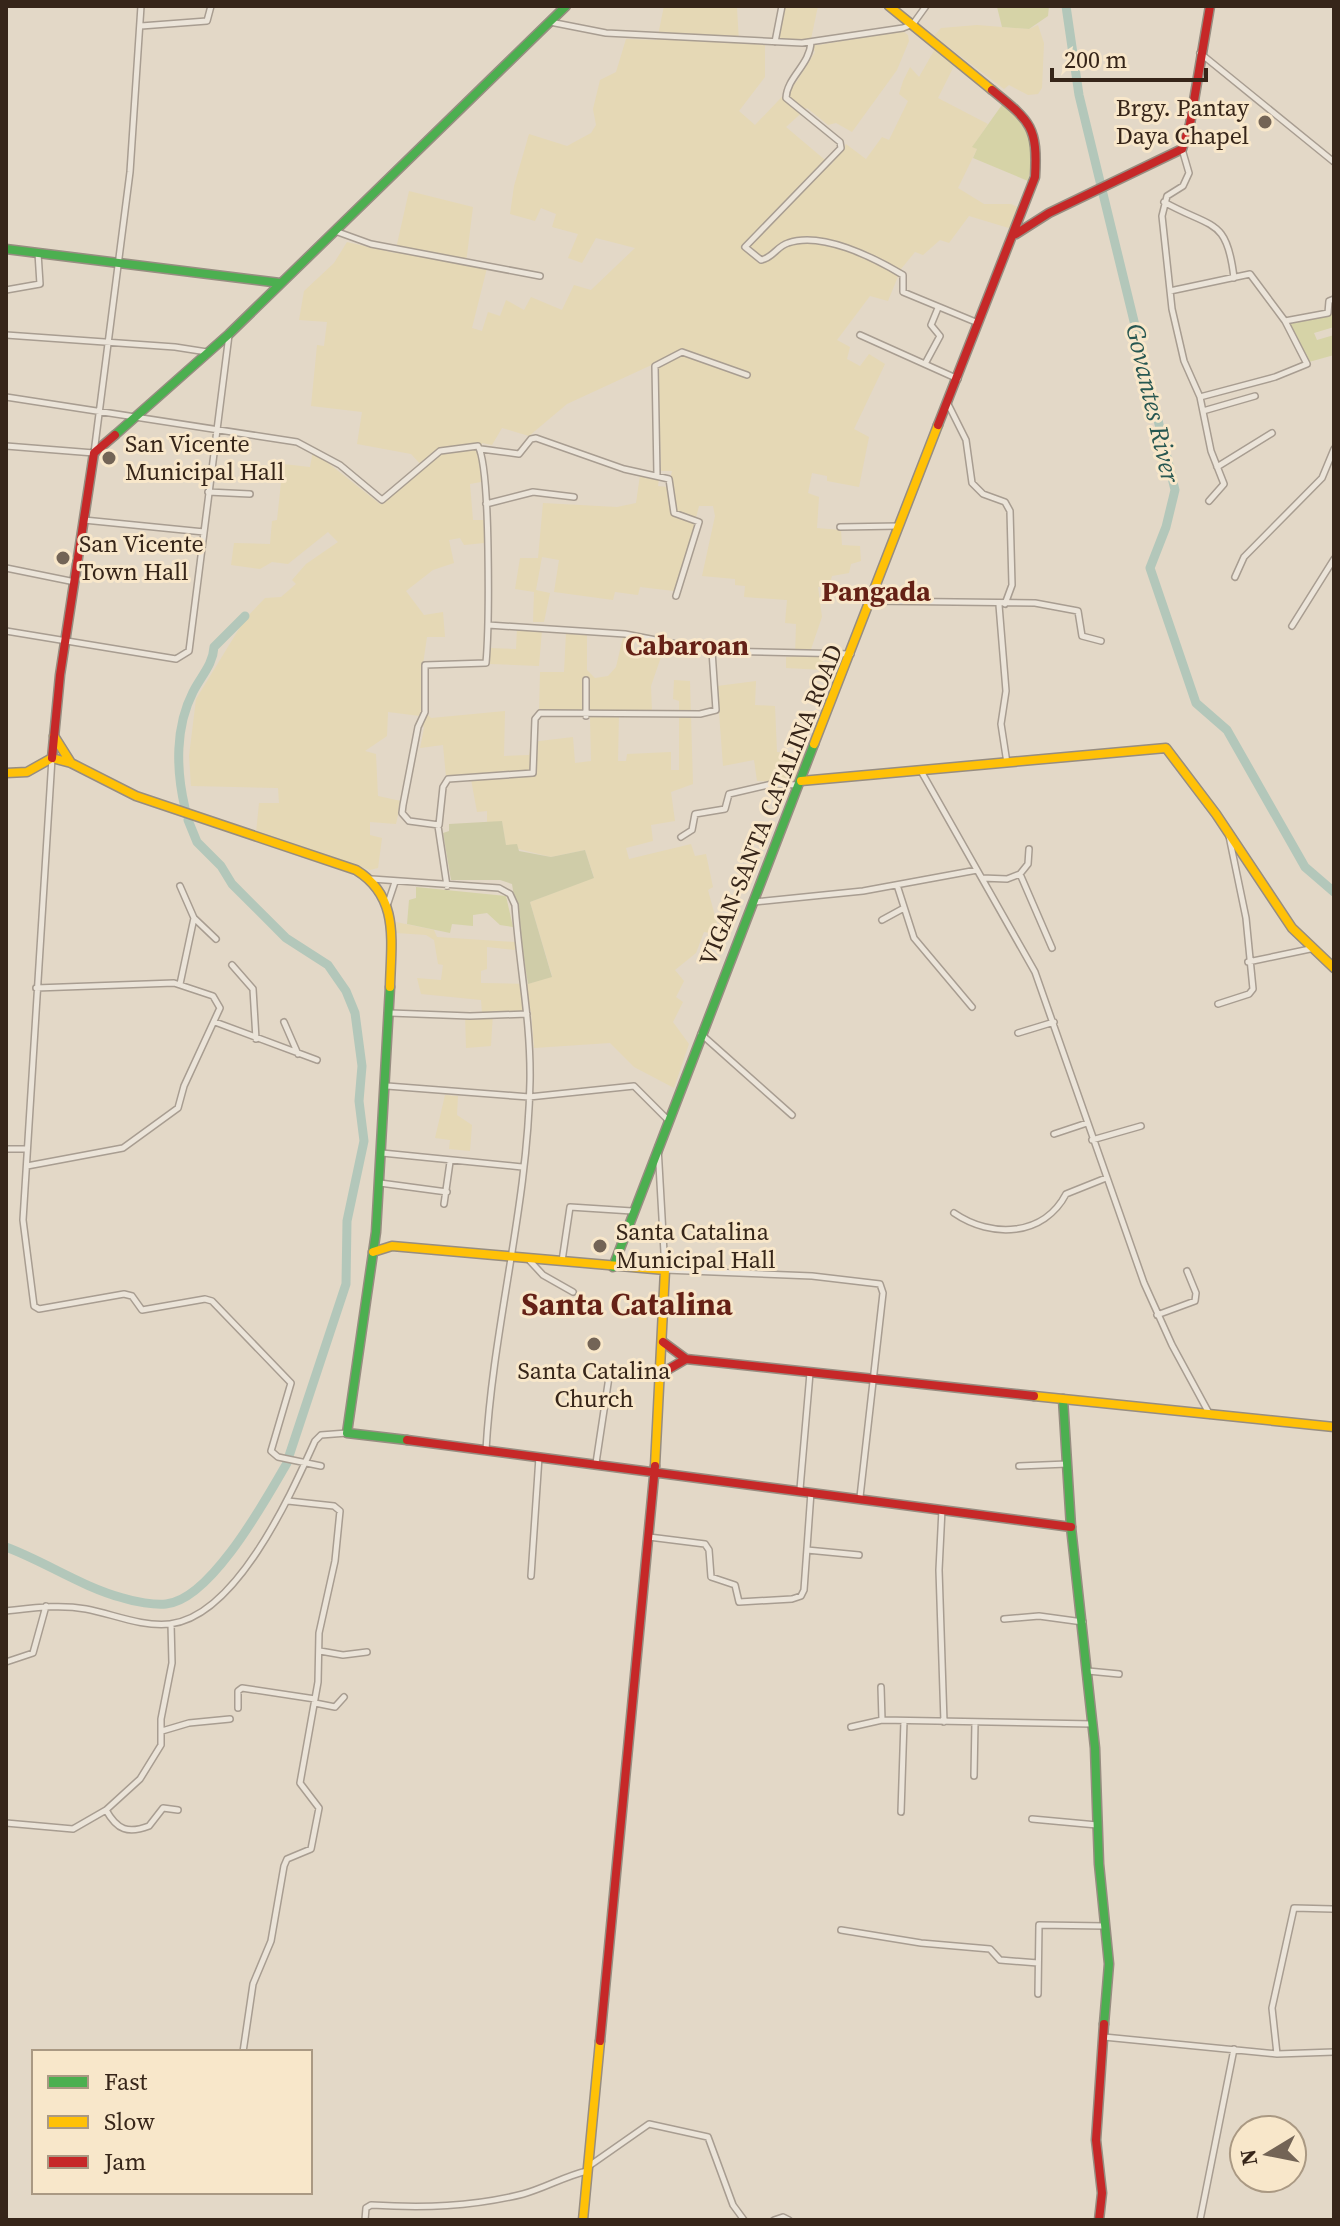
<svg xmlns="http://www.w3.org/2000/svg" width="1340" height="2226" viewBox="0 0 1340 2226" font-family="'Source Serif 4',serif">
  <rect width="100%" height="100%" fill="#e3d8c7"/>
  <!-- farmland -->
  <path fill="#e5d8b5" d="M664 6 737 8 739 42 765 43V77L739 111 755 125 797 81 815 52 808 39 778 40 785 6H818L811 39 818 45 903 31 908 35 909 41 897 70 852 132 836 123 828 125 807 108 786 127 831 165 846 144 866 159 882 137 889 140 908 101 899 94 903 81 910 67 919 77 935 49 955 64 938 98 988 124 973 146 977 149 958 188 984 204H1011L1020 208 1012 229 969 216 949 243 940 240 923 255 915 252 901 269 888 301 870 296 837 340 850 347 847 359 860 366 869 354 885 364 854 429 869 437 859 487 827 481V476L812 473 808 493 819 497 817 528 841 530 842 545 860 546 861 561 851 564 849 573 832 576 829 586 818 587 822 617 810 652 812 657 823 656V670L786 668V657L795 656 796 624 785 623 787 600 744 597 745 586 735 585V579L702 576 715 516 713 506H699L680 580 674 591 640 587 638 595 615 592 613 600 554 592 559 560 542 557 536 590 550 593 544 622H533L534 592 515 589 520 558H538L543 503 617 507 636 503 640 475 659 479 658 486 668 487 672 471H661L658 362 567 404 529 436 502 428 492 445 482 443 481 482 470 484 473 520H484V543L464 545 460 538 449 540 454 563 433 570 406 591 424 615 443 612 445 637H427L421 678 424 711 431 718 505 711 504 756 529 755 531 742 573 737 575 763 591 761 590 718 539 712 540 672H564L566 633H587V670L595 678 608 676 616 667 623 637 632 638 629 653 648 655 651 643 681 647 680 656 662 654 651 686 652 712H619L618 761H626L627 754 671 752V770H679V701L673 699 674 680 690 681 693 784 671 792 675 821 651 825 653 841 626 848 629 859 691 844 695 856 706 854 713 887 708 890 718 927 710 933 704 932 696 953 675 970 684 981 676 997 683 1002 673 1022 689 1044 674 1088 634 1067 610 1043 534 1048 531 1011 493 1013 491 1046 466 1048 465 1014 482 1013 481 1000 421 994 417 978 441 980 443 965 438 964 434 940 426 935 396 933V922L434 930 437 937 515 942V950L487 947V969L481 971V983L528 984 552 976 530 902 594 877 585 850 551 857 506 846 502 822 487 823V811L477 812 470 774 446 777 443 745 420 748 424 728 420 716 388 712 387 736 365 751 376 754 378 796 401 801 396 824 370 822V835L382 838 378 868 370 870 256 833 259 803H279L278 788 191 786 189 756 196 699 245 619 265 598 281 597 296 584 292 580 306 564 338 542 328 532 288 564 272 562 260 569 231 565 234 543 270 544 272 521 277 520 283 464 310 467 313 451 380 504 424 468 411 454 357 444 362 412 311 406 317 345 324 346 327 322 299 320 304 291 334 263 347 242 395 253 409 191 473 207 466 263 487 268 472 328 482 331 488 312 500 316 506 300 524 310 531 297 562 310 574 285 591 290 635 248 596 238 582 263 568 258 578 234 552 227 556 214 541 208 535 221 510 214 514 186 529 134 567 146 591 133 596 125 593 109 600 80 616 72 626 39 657 40Z
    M977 25 1029 29 1038 25 1044 43 1042 88 1038 94 1028 95 1009 85 1004 89 934 36 941 28Z
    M517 628 542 630 539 666 490 664V648L516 649Z
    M756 681 755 705 775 706 777 752 805 755 795 782 757 781 754 760 723 766 717 686Z
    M445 1095 458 1096 457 1115 472 1125 470 1151 449 1149 450 1140 435 1138Z"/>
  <!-- green -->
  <path fill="#d6d3a7" d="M1049 6 1048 16 1029 29 1002 27 997 7Z
    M1004 102C1031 126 1036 146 1028 181L973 158 977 149 972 147Z
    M1334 301V327L1314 333 1317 340 1334 335V355L1309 362 1289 323 1332 314Z
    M416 887 506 896 513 927 500 925 487 913 473 915V926L452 924 450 933 407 924 409 900 416 898Z"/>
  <!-- cemetery -->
  <path fill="#cfcca8" d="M502 821 506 845 517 844 519 851 551 857 585 850 594 878 530 902 552 977 528 984 512 884 500 880H451L443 833 449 831V824Z"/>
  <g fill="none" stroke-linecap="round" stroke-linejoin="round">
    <!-- river -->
    <path stroke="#b3c7ba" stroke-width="9" d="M1066 6 1079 95 1175 490 1166 527 1150 568 1196 703 1227 730 1305 867 1334 892
      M185 808C176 770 175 727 193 692 201 676 213 665 214 647L245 616
      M188 820 197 842 221 866 232 884 286 938 328 965 346 991 355 1013 362 1066 359 1101 364 1141 347 1221 346 1284 289 1456
      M6 1547C46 1562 82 1587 123 1598 135 1602 154 1605 166 1604 211 1600 266 1499 287 1463"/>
    <!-- street casing -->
    <g stroke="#a89d91" stroke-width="8">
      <path id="street" d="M550 22 606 33 802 43 903 28 913 24 926 6
        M141 26 207 21 211 6
        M775 42 782 6
        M811 42C810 65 787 77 786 98L840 142 841 148 745 247 761 260C773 258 777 246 788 243 821 231 873 257 903 275V292L978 323
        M1200 53 1334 162
        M1182 149 1189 173 1183 186 1167 196 1162 216 1172 309 1184 361 1200 397 1211 451 1224 484 1209 501
        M1164 202C1212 229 1227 217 1234 278
        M335 231 371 244 540 276
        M6 290 40 284 38 253
        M1170 291 1250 274 1285 321 1328 313 1329 301 1334 299
        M6 335 175 347 207 352
        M860 335 958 379
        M926 362 940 336 931 325 938 308
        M6 397 297 442 340 465 382 500 440 451 478 446C491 468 489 629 486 663L425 665V712L418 727 403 805 402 813 409 821 439 825 443 787 448 779 533 773 535 719 540 713 700 714 716 710 712 651
        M1200 397 1275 377 1307 364 1285 321
        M948 404 966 440 972 483 983 494 1005 502 1010 511 1012 585 1005 604
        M1203 411 1255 396
        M6 446 94 453 130 172 141 6
        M481 449 519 454 531 439 536 438 624 469 669 479 674 513 699 522 676 596
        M1217 467 1272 433
        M657 475 655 366 682 352 747 375
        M208 492 250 494
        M486 504 533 492 574 497
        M84 520 204 532
        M840 527 899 526
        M6 568 75 582
        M1235 577 1244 557 1322 478 1334 449
        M872 601 1035 603 1078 611 1082 636 1101 641
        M999 605 1006 691 1001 724 1007 763
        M488 625 625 634 712 651 851 654
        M1292 626 1334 559
        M6 631 176 659 189 651 229 335
        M586 680V716
        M52 758 23 1220 34 1306 39 1309 124 1294 132 1296 142 1310 205 1299 212 1301 291 1383 271 1451 278 1457 321 1466
        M921 771 1035 972 1144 1283 1172 1345 1210 1415
        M438 826 447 886
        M681 837 692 830 695 814 725 809 729 794 772 784 799 785
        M1020 874 1028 864 1029 849
        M982 878 1007 879 1020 874 1052 948
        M372 879 499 888 510 894 515 905C519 964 531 1021 530 1081 528 1205 493 1326 486 1450
        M897 885 914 938 972 1007
        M180 886 194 918 216 939
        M754 902 863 891 977 870
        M388 903 395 882
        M882 920 904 908
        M1248 962 1310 949
        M232 965 253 989 256 1039
        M180 984 194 918
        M1218 1004 1249 994 1253 989 1246 918 1229 836
        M390 1013 470 1016 527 1014
        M215 1022 317 1060
        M284 1022 298 1054
        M1018 1033 1054 1022
        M701 1034 792 1115
        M387 1086 529 1097 634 1086 667 1119
        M1054 1134 1087 1123
        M1092 1140 1141 1126
        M658 1147 665 1270 812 1276 880 1284 883 1293 860 1497
        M6 1149H26
        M382 1153 522 1167
        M27 1166 123 1148 178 1108 184 1086 220 1008 213 996 174 983 36 988
        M380 1183 447 1192
        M444 1204 450 1162
        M954 1213C992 1239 1044 1236 1066 1194L1106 1178
        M530 1261 543 1275 573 1292
        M562 1261 570 1207 632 1211
        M1157 1315 1195 1301 1196 1293 1187 1271
        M596 1463 609 1377 616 1372 661 1378
        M1019 1466 1067 1464
        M800 1489 810 1373
        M942 1509 939 1570 944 1722
        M649 1537 705 1544 709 1550 711 1577 735 1585 739 1602 792 1599 801 1596 804 1590 811 1492
        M807 1550 859 1555
        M531 1576 539 1457
        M6 1611C33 1608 59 1604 86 1609 113 1614 141 1627 170 1624 237 1616 291 1494 315 1441L321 1435 347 1433
        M1004 1619 1039 1616 1083 1622
        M171 1624 172 1663 161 1719V1745L140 1779 106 1810C117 1830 128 1834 149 1826L163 1808 178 1810
        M320 1651 343 1655 367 1652
        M6 1662 33 1653 46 1606
        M1088 1671 1119 1674
        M881 1687 882 1720
        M315 1703 335 1707 344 1697
        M238 1708V1691L242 1688 315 1699
        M851 1727 882 1720 1092 1724
        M162 1731 189 1723 230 1719
        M974 1776 975 1722
        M901 1812 904 1721
        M1032 1819 1097 1825
        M6 1823 73 1829 106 1810
        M841 1930 921 1943 990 1949 1000 1960 1038 1963
        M1038 1994 1039 1925 1105 1926
        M1104 2037 1277 2054 1334 2052
        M243 2052 253 1984 271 1941 284 1866 287 1859 311 1849 319 1808 300 1783 318 1682 319 1633 335 1561 340 1511 334 1506 288 1501
        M1277 2054 1272 2008 1294 1908 1332 1909
        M589 2166 649 2124 708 2137 733 2205 744 2220
        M365 2220 366 2208 371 2205C423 2208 471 2207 523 2194 545 2188 565 2176 587 2171
        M774 2220 783 2217 789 2220
        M1200 2220 1234 2049"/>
    </g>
    <!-- fast casing -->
    <g stroke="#978d81" stroke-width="11">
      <path id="fast" d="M6 249 280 283
        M115 435 229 334 566 6
        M390 987 376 1232 347 1433 407 1440
        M613 1267 814 744
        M1063 1399 1071 1527 1095 1748 1099 1864 1109 1964 1104 2024"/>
    </g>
    <!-- slow casing -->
    <g stroke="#978d81" stroke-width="11">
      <path id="slow" d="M889 6 992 90
        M54 736 71 763
        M814 744 938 425
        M6 773 27 772 52 758 71 763 136 796 356 870C400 897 391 941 390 987
        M801 781 1166 748 1216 814 1292 928 1334 968
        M373 1252 392 1246 665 1270 655 1466
        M1034 1396 1334 1427
        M583 2220 600 2041"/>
    </g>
    <!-- jam casing -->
    <g stroke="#978d81" stroke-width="11">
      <path id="jam" d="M1016 234 1049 213 1182 149 1190 124 1210 6
        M938 425 1035 177C1038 126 1030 121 992 90
        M52 758 60 675 94 453 115 435
        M663 1342 686 1359 1034 1396
        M662 1373 686 1359
        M407 1440 1071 1527
        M600 2041 655 1466
        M1099 2220 1102 2193 1096 2140 1104 2024"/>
    </g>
    <!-- street -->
    <use href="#street" stroke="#ebe4d9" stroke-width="5"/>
    <!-- fast -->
    <use href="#fast" stroke="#4caf50" stroke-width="8"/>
    <!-- slow -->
    <use href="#slow" stroke="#ffc107" stroke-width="8"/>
    <!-- jam -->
    <use href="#jam" stroke="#c62828" stroke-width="8"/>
  </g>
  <!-- markers -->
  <g fill="#736456" stroke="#f8e7ca" stroke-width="3">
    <circle cx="1265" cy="122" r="8"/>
    <circle cx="109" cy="458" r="8"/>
    <circle cx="63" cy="558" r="8"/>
    <circle cx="600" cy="1246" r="8"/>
    <circle cx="594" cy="1344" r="8"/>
  </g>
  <g text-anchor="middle" stroke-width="6" stroke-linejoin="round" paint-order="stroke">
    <!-- poi labels -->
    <g font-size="24" fill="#362519" stroke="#f8e7ca" text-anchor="start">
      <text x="1249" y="116" text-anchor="end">Brgy. Pantay<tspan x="1249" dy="28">Daya Chapel</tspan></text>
      <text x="125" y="452">San Vicente<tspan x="125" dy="28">Municipal Hall</tspan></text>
      <text x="79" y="552">San Vicente<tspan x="79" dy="28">Town Hall</tspan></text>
      <text x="616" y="1240">Santa Catalina<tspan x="616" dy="28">Municipal Hall</tspan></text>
      <text x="594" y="1379" text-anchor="middle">Santa Catalina<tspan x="594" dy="28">Church</tspan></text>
    </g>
    <!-- street labels -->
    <g font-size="24" fill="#362519" stroke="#f8e7ca">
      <text transform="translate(771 805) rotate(-68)" y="8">VIGAN-SANTA CATALINA ROAD</text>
    </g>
    <!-- water labels -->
    <g font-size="26" font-style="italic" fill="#275751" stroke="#f8e7ca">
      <text transform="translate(1153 403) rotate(77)" y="9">Govantes River</text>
    </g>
    <!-- quarter labels -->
    <g font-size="28" font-weight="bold" fill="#652116" stroke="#f8e7ca">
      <text x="876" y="601">Pangada</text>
      <text x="687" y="655">Cabaroan</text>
    </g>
    <!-- district labels -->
    <g font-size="32" font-weight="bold" fill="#652116" stroke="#f8e7ca">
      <text x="627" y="1315">Santa Catalina</text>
    </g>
  </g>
  <!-- border -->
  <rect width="1340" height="2226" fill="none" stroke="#362519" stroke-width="16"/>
  <!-- legend -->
  <rect x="32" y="2050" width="280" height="144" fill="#f8e7ca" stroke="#aa9983" stroke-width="2"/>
  <rect x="48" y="2076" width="40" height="12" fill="#4caf50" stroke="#aa9983" stroke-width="2"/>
  <text x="104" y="2090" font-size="24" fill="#362519">Fast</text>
  <rect x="48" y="2116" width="40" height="12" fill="#ffc107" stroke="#aa9983" stroke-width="2"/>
  <text x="104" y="2130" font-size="24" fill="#362519">Slow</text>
  <rect x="48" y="2156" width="40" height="12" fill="#c62828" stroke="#aa9983" stroke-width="2"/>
  <text x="104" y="2170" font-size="24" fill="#362519">Jam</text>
  <!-- north arrow -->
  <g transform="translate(1268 2154) rotate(260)"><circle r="38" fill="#f8e7ca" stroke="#aa9983" stroke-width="2"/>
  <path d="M0-6L14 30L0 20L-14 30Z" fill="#736456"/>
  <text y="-12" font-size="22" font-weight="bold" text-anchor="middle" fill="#362519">N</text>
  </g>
  <!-- scale -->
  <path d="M1052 68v12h154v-12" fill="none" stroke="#362519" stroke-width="4"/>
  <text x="1064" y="68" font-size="24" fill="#362519" stroke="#f8e7ca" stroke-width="6" paint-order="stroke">200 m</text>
</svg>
